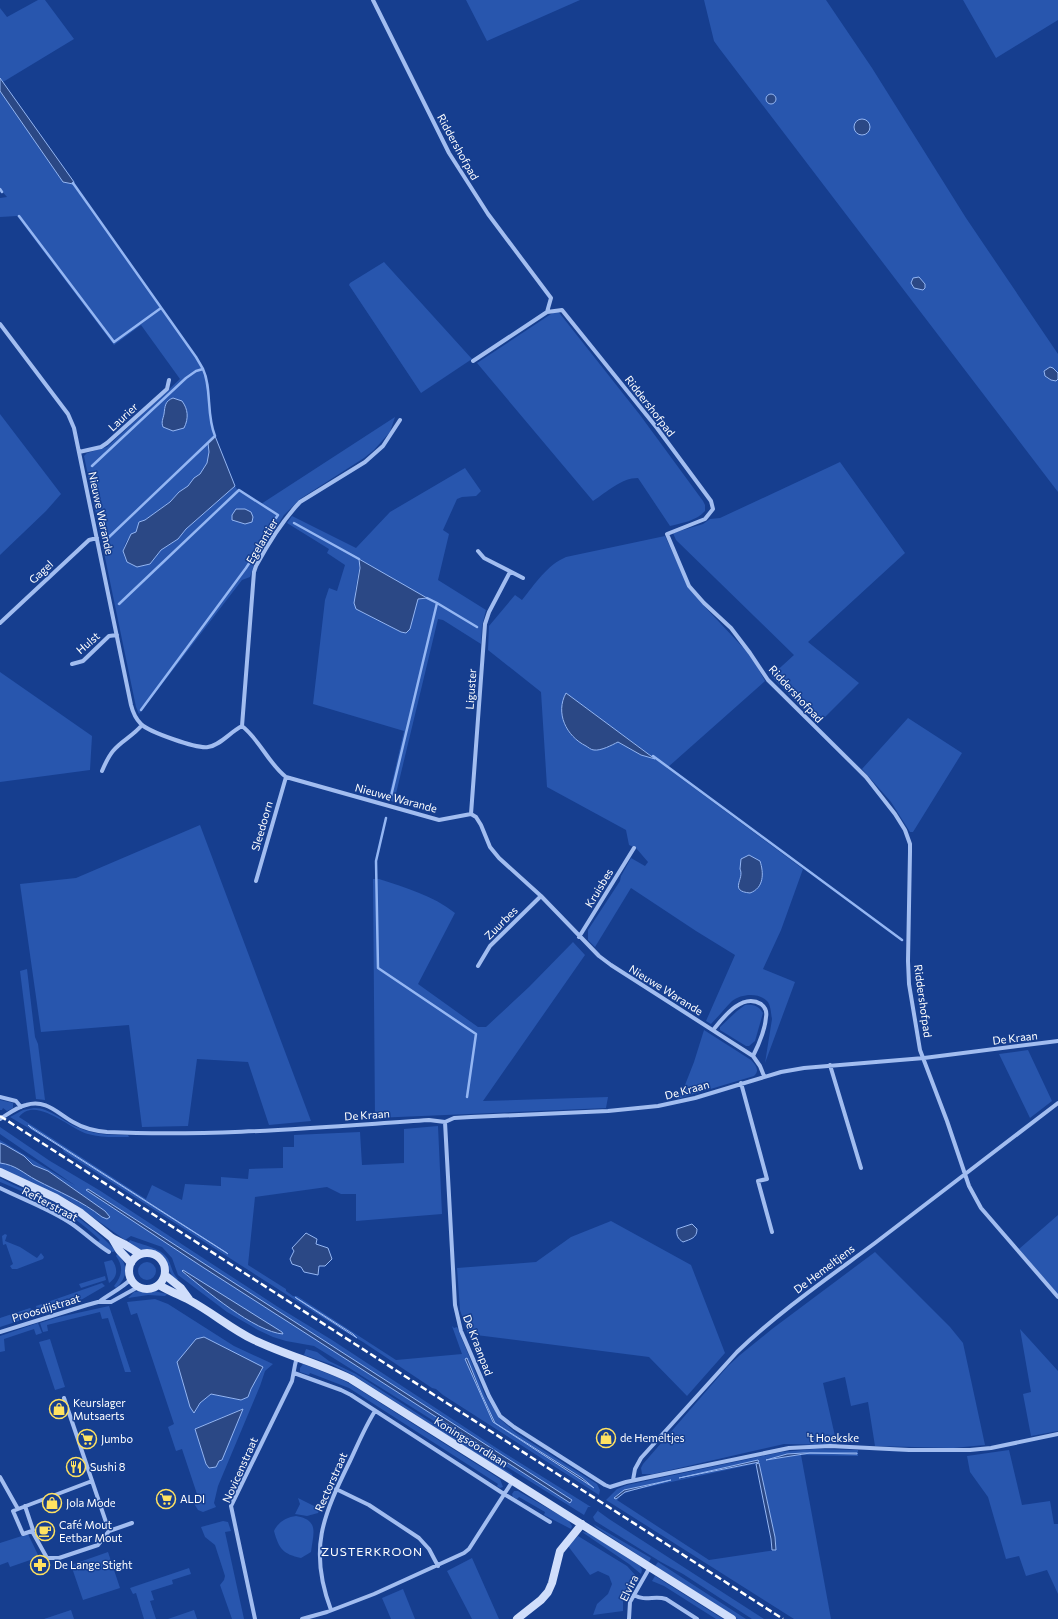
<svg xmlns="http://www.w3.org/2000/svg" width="1058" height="1619" viewBox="0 0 1058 1619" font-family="Commissioner,sans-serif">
  <rect width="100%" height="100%" fill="#163e8f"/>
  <!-- green -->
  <path fill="#2856ae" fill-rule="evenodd" d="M38 0H45L74 39 3 82 0 78V8L7 17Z
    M466 0H580L487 41Z
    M704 0H826L872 68 966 218 1058 354V373L1056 370 1050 367 1044 371C1045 376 1046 378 1051 380L1058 378V492L719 48 714 41Z
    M963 0H1058V20L996 58Z
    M0 91 63 182 73 184 199 361 206 376 212 429 215 436 208 443 209 452 207 463 200 474 194 478 188 486 179 492 170 502 145 520 139 522 136 532C126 537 118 553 128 562 130 564 135 566 137 567L150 564 161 550 178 539 186 529 235 486 238 491 261 504 395 417 390 432 374 450 364 458 300 499 284 515 256 559 250 577 242 580 139 714 136 707 84 456 87 453 107 447 180 379 141 325 114 345 17 216 0 217V198L7 197 0 189Z
    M384 262 472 359 421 393 349 285 350 283Z
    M557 310 640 415 703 501 705 505V511C696 521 682 523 670 526L638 478C621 478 607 492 593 501L477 363Z
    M0 414 61 494 46 511 0 555Z
    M840 462 905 553 808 642 859 683 818 724 771 676 794 655 676 540 673 533 703 524 710 519 720 518Z
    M465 468 481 491 476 496 462 497 457 499 443 530 449 534 438 580 486 610 482 626 481 644 443 620 438 619 394 802 388 800 404 731 313 704 325 600 329 588 337 591 345 565 327 553 329 549 287 523 292 516 356 548 390 512ZM360 564 426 598 418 599 406 633 401 632 356 609 355 592Z
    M665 536 689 588 705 607 752 657 765 681 667 768 803 869 781 930 763 969 795 982 765 1063 772 1019C771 1014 771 1005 767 1001 758 992 741 994 732 1001 725 1008 718 1017 711 1024L706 1021 735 955 696 931 631 888 595 947 588 940V930L620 881 621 876 631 858 645 866 648 862 636 848 629 845 626 830 547 787 541 692 488 650 489 626 515 595 522 600C535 584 547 565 566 557ZM566 693 654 758 641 755 618 742C612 745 601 751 594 750 591 750 588 747 586 746 564 735 556 715 566 693Z
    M0 672 92 736 90 770 0 782Z
    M908 718 962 753 913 832H910L891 802 862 769Z
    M200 825 311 1121 269 1125 248 1062 197 1059 188 1126 142 1127 129 1025 41 1032 20 884 76 878Z
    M373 879H379C406 888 432 895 455 913L418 984 478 1027H486L529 987 573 942 585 955 483 1101 608 1097 606 1108 375 1118Z
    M27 969 35 1037 38 1044 45 1100 36 1099 20 971Z
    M745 1005C753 1004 759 1006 763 1013L755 1041 749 1046H746L720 1030V1027L737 1011Z
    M704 1030 751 1060C756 1065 760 1071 754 1076L677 1099 685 1085 694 1062Z
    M1028 1050 1052 1101 1030 1118 999 1054Z
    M0 1100 13 1103V1108L7 1111 3 1108 2 1110H0Z
    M34 1108C51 1108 63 1122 79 1128 95 1135 111 1135 128 1135L129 1137C116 1137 101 1138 88 1134 70 1129 35 1095 19 1117L146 1199 152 1185 182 1200 185 1184 221 1186V1177L248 1179 249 1169 283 1168V1147H294V1135L360 1132 362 1165 404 1163V1129L438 1126 442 1214 356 1221V1194H341L327 1187 255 1197 248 1265 286 1289V1291L293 1296H297L396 1360 462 1354 452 1326 454 1328 457 1327 485 1395 500 1419 516 1433 597 1484 600 1490 599 1495 443 1395 436 1389 432 1388 363 1342 342 1330 64 1152 62 1148 10 1117 23 1110ZM466 1358 482 1395 495 1423 582 1478 594 1488 493 1422Z
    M0 1127 50 1161 99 1190 278 1307 332 1340 498 1449 591 1507H588L584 1515 319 1349 314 1346 286 1341 273 1337 258 1330 227 1312 178 1275 172 1258 162 1247 131 1236 125 1240 70 1201 0 1168V1163C16 1165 23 1173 36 1180 59 1192 82 1201 102 1217L105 1211 48 1171 33 1165 24 1156 5 1145 0 1143V1140L76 1186 0 1134ZM86 1189H88L572 1501 570 1502 204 1268Z
    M0 1178C18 1188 38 1194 56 1204 79 1216 98 1232 116 1251L112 1252 98 1242 100 1240C85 1226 69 1213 51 1205 36 1197 20 1191 5 1184L0 1182Z
    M1058 1215V1295L1019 1249Z
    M611 1221 691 1265 725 1353 687 1396 649 1357 468 1334 460 1310 457 1268 536 1262 571 1237Z
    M5 1234 7 1235 5 1241 20 1247 37 1258 41 1253 44 1257 43 1259 17 1269H12L10 1266 13 1264 6 1244 3 1245 2 1236Z
    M130 1240C142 1245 162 1248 168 1259 172 1267 172 1273 178 1279L176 1281C169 1274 169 1264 162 1257 155 1250 148 1251 139 1249 135 1247 131 1245 128 1243Z
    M875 1252 950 1327 963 1343 985 1445 953 1448 875 1446 868 1402 851 1406 845 1377 823 1383 837 1445 784 1444 653 1474H642L641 1468 643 1464 728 1366 740 1355 772 1329Z
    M118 1253C128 1266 128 1277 116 1288L114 1286C122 1276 124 1267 116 1256Z
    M112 1260C118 1268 118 1277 109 1283L104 1262Z
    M138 1271a9 9 0 1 1 18 0a9 9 0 1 1-18 0Z
    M105 1276 106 1280 81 1288 79 1284Z
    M102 1283 105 1286 74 1304 38 1314 36 1306Z
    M140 1291H154L167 1294 165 1296 148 1295 128 1298 134 1292Z
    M155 1299 168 1304 234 1346 273 1364 265 1371 260 1386 218 1486 214 1503 216 1507 203 1512 198 1510 193 1502 199 1500 182 1449 176 1451 168 1427 174 1424 137 1313 131 1315 127 1302ZM204 1337 231 1351 255 1381 248 1397 241 1400 211 1394 200 1403 195 1413ZM242 1409 222 1460 209 1468 206 1464 195 1429Z
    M109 1306 131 1372H125L108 1318 102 1319 100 1312 47 1325 48 1331 43 1332 40 1323 59 1317Z
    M30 1308 34 1312V1316L0 1327V1318Z
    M38 1323 42 1333 36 1335 34 1329 4 1339 5 1351 0 1352V1336Z
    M1020 1329 1058 1371V1431L1031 1436 1023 1394 1031 1392Z
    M50 1339 65 1387 55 1390 39 1342Z
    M306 1349 317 1352 329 1361 356 1374 512 1474 513 1477 353 1375 333 1365 304 1355Z
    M303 1364 339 1378 352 1385 500 1479 503 1487 500 1488 497 1486 498 1484 349 1388 310 1373 309 1375 300 1372V1368Z
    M814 1449 858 1450V1456L801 1455 831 1619H794L606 1500 617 1489 627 1485 782 1452ZM803 1453H857H810L767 1460V1459ZM759 1461 749 1464 679 1479V1478ZM759 1463 775 1537 776 1550 709 1560 617 1500 623 1494 634 1490ZM671 1480 625 1492 614 1498 624 1490Z
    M1009 1450 1022 1505 1050 1501 1054 1524H1058V1594L1047 1570 1026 1576 1019 1556 1006 1559 988 1497 970 1472 967 1456Z
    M514 1491H518L568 1520 572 1526 571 1529 544 1515 545 1512 519 1497 517 1499 513 1497 512 1494Z
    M298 1498 320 1509 318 1513 307 1516 295 1514 300 1504Z
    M599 1509 598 1511 609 1519 764 1619H752L683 1574 661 1562 595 1521 593 1517Z
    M296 1516C320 1520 313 1534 311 1552L301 1558C283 1554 279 1549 274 1531 278 1522 287 1517 296 1516Z
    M223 1521 228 1522 231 1531 225 1532 244 1619H232L220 1585 224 1580 225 1576 215 1545 205 1537 201 1527Z
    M593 1524 651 1558 649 1562 597 1528Z
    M582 1532 589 1533 640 1566 642 1570 641 1574 629 1564Z
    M28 1534 39 1557 10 1567 8 1562 0 1565V1543Z
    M578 1536 627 1566 637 1577 623 1600V1611L593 1615 597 1604 608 1594 612 1584 609 1576 598 1571 590 1575 568 1546Z
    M108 1552 120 1588 83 1600 71 1565Z
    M472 1558 499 1619H472L447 1571Z
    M658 1562 746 1619H738L655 1566Z
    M189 1568 191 1574 172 1580 173 1584 151 1591 154 1600 150 1601 156 1619H144L136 1593 133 1594 130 1588Z
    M655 1576 723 1619H716L664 1586 652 1581Z
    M403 1589 415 1619H391L382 1598Z
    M71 1610 74 1619H44Z
    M194 1610 197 1619H168Z"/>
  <!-- water -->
  <path fill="#2b4885" stroke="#94b6f3" d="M0 78 74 182 73 184 63 182 0 91Z
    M766 99a5 5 0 1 1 10 0a5 5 0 1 1-10 0Z
    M854 127a8 8 0 1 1 16 0a8 8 0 1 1-16 0Z
    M919 277 925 284V288L923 290 914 288 911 283 913 278Z
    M1050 367 1053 368 1058 373V379L1056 381 1051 380 1045 376 1044 371Z
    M173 398 182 401C188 409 189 418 184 428L173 431 163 427C161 422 163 419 164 414 165 406 165 401 173 398Z
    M215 436 235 486 186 529 178 539 161 550 150 564 137 567 127 562 123 551 131 534 136 532 139 522 145 520 170 502 179 492 188 486 194 478 200 474 207 463 209 452 208 443Z
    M236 509H245L251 512 253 517 252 522 245 524 232 520V515Z
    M359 559 427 598 418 599 410 629 406 633 401 632 356 609 354 603 360 568Z
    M566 693 655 759 641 755 618 742C612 745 601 751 594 750 591 750 588 747 586 746 566 736 555 713 566 693Z
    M749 855 760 861C764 873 764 888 750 893 728 891 745 879 740 869L741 859Z
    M28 1125 227 1253 228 1254 31 1128Z
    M0 1143 5 1145 24 1156 33 1165 48 1171 105 1211 110 1217 107 1219 102 1217C82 1201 59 1192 36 1180 23 1173 16 1165 0 1163Z
    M88 1189 572 1500 570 1503 567 1501 204 1268 86 1190Z
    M692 1224 697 1229C697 1238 691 1239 683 1242 678 1239 676 1235 677 1229Z
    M306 1233 317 1239 316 1244 328 1248 332 1259 325 1266H319L318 1275 304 1272 301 1267 292 1264 290 1259 294 1251 292 1248Z
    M183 1270 282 1332 283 1334C255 1332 204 1289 182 1271Z
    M295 1297 353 1334 357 1338 296 1298Z
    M204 1337 263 1367 251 1389 248 1397 241 1400 211 1394 200 1403 194 1413 190 1407 177 1362 196 1339Z
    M467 1358 482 1395 495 1423 582 1478 594 1488 493 1422 465 1359Z
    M243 1409 222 1460 219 1461 216 1467 209 1468 206 1464 195 1429Z
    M803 1453H857V1454L810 1453 766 1460 787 1454Z
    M758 1460 759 1462 679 1478Z
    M759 1463 775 1537 776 1550H772L771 1539 756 1464Z
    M671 1480 625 1492 616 1499 614 1498 624 1490Z"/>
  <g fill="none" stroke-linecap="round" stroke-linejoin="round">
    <!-- stream -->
    <path stroke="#94b6f3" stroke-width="2.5" d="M73 183 196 357 203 369
      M0 189 2 192
      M19 216 114 342 161 308
      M92 466 186 378 196 371 203 369C212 388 206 415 215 436L108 538
      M294 523 359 559
      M437 603 477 627
      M119 604 239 490 278 515 276 518
      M141 710 246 568 274 526
      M653 756 902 940
      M391 796 437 603 427 598
      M386 818 376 861 378 968 476 1034 467 1097"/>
    <!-- street -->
    <path stroke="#a2bdf0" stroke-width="4" d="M373 0 449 153 488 214 551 298 547 312
      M0 324 68 414 74 428 131 705C133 713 135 718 141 724 149 732 197 749 208 747 221 745 230 732 242 726 260 740 268 763 286 777L439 820 471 814 476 817 481 825 490 847 499 858 541 896 599 956 611 965 753 1056 760 1066 764 1076
      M473 361 547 312 562 310 657 428 711 501 713 509 705 519 667 534 689 586 704 603 731 628 750 653 768 680 866 777 895 814 905 830 910 844V852L908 961 909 984 920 1050 947 1121 969 1186 981 1208 1058 1297
      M79 452 101 447 107 443 167 389 169 380
      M478 551 484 558 523 578
      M0 623 89 540 97 538
      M72 664 83 661 109 636 117 635
      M242 726 254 572 256 566C268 544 282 521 300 502L365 462 383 446 400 420
      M102 771C105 764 108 757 113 751 121 741 133 736 142 725
      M471 814 485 624 489 612 510 572
      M256 881 286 777
      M579 937 634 848
      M478 966 490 946 541 896
      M713 1030C723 1018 742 992 761 1004 765 1007 767 1012 766 1017 765 1030 759 1044 753 1056
      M830 1065 861 1168
      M741 1083 767 1179 758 1181 772 1232
      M0 1097 16 1101 21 1107
      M0 1119C8 1114 17 1107 26 1105 46 1099 57 1113 73 1122 83 1128 96 1131 107 1132 215 1137 322 1127 429 1120L445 1122 454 1118 471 1117 608 1111 658 1106 695 1098 781 1072 804 1068 924 1058 1058 1041
      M445 1122 455 1305 461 1331 489 1396 500 1416 514 1427 605 1485 610 1487 626 1482 789 1448 830 1446 909 1450H970L991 1448 1058 1434
      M0 1188C24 1200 50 1209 72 1224 85 1233 96 1244 109 1252
      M99 1302C109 1294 121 1289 131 1279
      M0 1332 87 1305 98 1302H111L138 1287
      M294 1373 341 1390 351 1395 504 1494 550 1522
      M64 1398 109 1531 132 1523
      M0 1477 18 1509 13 1511 23 1534 32 1531 47 1558H59L98 1545 109 1531
      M633 1480 635 1469 641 1458 737 1352C780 1311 828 1278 875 1243 936 1196 997 1150 1058 1103
      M336 1489 369 1505 419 1538 429 1549 438 1566
      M25 1506 33 1530 32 1531
      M18 1509 92 1481
      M634 1595C646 1602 654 1595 666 1599L697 1619
      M331 1610C308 1549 323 1516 350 1461 358 1444 365 1427 375 1411
      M255 1619 231 1506 292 1381 295 1365 297 1357
      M302 1619 327 1612 374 1594 464 1553 469 1549 512 1482
      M629 1619 630 1602 650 1567"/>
    <!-- secondary -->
    <path stroke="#d0defb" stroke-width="8" d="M0 1172 56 1198 81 1213 112 1238 124 1244 140 1254
      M112 1238 119 1250 131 1263
      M129 1271a18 18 0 1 1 36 0a18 18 0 1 1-36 0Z
      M165 1275 181 1288 189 1299
      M159 1285C169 1291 179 1295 189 1300 212 1312 231 1329 254 1340 286 1355 320 1364 351 1379L732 1619
      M517 1619 541 1600 548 1592 552 1583 560 1551 582 1524"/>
    <!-- rail -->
    <path stroke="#fff" stroke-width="2.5" stroke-dasharray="7 3" stroke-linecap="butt" d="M0 1116 783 1619"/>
  </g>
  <!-- icons -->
  <defs>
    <g id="shop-ring" transform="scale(1)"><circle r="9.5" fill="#163e8f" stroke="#ffe261" stroke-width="1.5"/><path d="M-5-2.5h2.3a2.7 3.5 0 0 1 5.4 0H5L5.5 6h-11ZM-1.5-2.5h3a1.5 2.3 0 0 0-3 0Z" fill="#ffe261"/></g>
    <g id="supermarket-ring" transform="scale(1)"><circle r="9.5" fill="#163e8f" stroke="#ffe261" stroke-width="1.5"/><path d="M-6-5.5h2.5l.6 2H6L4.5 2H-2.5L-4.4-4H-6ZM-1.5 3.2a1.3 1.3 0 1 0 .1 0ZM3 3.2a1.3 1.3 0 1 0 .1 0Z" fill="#ffe261"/></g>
    <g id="restaurant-ring" transform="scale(1)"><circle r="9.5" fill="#163e8f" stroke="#ffe261" stroke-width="1.5"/><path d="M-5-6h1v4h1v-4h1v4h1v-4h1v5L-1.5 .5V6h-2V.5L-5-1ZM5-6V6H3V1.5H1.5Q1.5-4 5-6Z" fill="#ffe261"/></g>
    <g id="cafe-ring" transform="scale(1)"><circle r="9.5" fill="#163e8f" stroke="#ffe261" stroke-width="1.5"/><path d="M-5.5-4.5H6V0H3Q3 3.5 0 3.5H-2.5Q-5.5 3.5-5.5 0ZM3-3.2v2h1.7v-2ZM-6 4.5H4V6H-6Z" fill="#ffe261"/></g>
    <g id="pharmacy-ring" transform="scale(1)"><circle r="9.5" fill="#163e8f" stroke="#ffe261" stroke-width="1.5"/><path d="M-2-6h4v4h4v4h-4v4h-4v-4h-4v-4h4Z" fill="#ffe261"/></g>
  </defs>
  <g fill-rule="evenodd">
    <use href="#shop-ring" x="59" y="1409"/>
    <use href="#shop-ring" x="606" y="1438"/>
    <use href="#supermarket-ring" x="87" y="1439"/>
    <use href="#restaurant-ring" x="76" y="1467"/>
    <use href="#supermarket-ring" x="166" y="1499"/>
    <use href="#shop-ring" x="52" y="1503"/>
    <use href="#cafe-ring" x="45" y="1531"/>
    <use href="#pharmacy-ring" x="40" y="1565"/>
  </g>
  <g text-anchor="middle" stroke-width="3" stroke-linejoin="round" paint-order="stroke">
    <!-- street labels -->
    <g font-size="11" fill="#fff" stroke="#163e8f">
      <text transform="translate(458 147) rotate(61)" y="4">Riddershofpad</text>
      <text transform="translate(650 406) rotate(52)" y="4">Riddershofpad</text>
      <text transform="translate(123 417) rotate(-43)" y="4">Laurier</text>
      <text transform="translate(101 513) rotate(78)" y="4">Nieuwe Warande</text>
      <text transform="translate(262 541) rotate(-59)" y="4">Egelantier</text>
      <text transform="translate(41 572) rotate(-43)" y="4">Gagel</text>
      <text transform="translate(88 643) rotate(-41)" y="4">Hulst</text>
      <text transform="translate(471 689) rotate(-86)" y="4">Liguster</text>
      <text transform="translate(796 694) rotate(47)" y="4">Riddershofpad</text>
      <text transform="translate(396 798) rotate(15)" y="4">Nieuwe Warande</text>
      <text transform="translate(262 826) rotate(-74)" y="4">Sleedoorn</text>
      <text transform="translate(599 888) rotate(-59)" y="4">Kruisbes</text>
      <text transform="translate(501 923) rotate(-45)" y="4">Zuurbes</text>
      <text transform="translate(666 990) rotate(32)" y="4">Nieuwe Warande</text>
      <text transform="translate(923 1001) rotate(82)" y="4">Riddershofpad</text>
      <text transform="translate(1015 1038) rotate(-7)" y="4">De Kraan</text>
      <text transform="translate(687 1090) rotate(-15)" y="4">De Kraan</text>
      <text transform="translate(367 1115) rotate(-4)" y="4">De Kraan</text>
      <text transform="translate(50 1204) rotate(28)" y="4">Refterstraat</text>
      <text transform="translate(824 1269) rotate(-37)" y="4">De Hemeltjens</text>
      <text transform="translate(46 1308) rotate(-17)" y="4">Proosdijstraat</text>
      <text transform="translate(478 1345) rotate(69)" y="4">De Kraanpad</text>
      <text x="833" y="1442">'t Hoekske</text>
      <text transform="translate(471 1442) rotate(32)" y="4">Koningsoordlaan</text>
      <text transform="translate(240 1470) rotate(-66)" y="4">Novicenstraat</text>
      <text transform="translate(331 1482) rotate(-66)" y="4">Rectorstraat</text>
      <text transform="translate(629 1588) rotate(-64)" y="4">Elvira</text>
    </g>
    <!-- poi labels -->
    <g font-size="11" fill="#fff" stroke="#163e8f" text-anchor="start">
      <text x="73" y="1407">Keurslager<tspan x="73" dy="13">Mutsaerts</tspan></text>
      <text x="620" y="1442">de Hemeltjes</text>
      <text x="101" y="1443">Jumbo</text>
      <text x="90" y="1471">Sushi 8</text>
      <text x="180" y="1503">ALDI</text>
      <text x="66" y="1507">Jola Mode</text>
      <text x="59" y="1529">Café Mout<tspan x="59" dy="13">Eetbar Mout</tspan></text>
      <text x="54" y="1569">De Lange Stight</text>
    </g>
    <!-- neighbourhood labels -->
    <g font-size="12" letter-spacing="1" fill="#fff" stroke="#163e8f">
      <text x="372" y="1556">ZUSTERKROON</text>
    </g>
  </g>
</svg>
